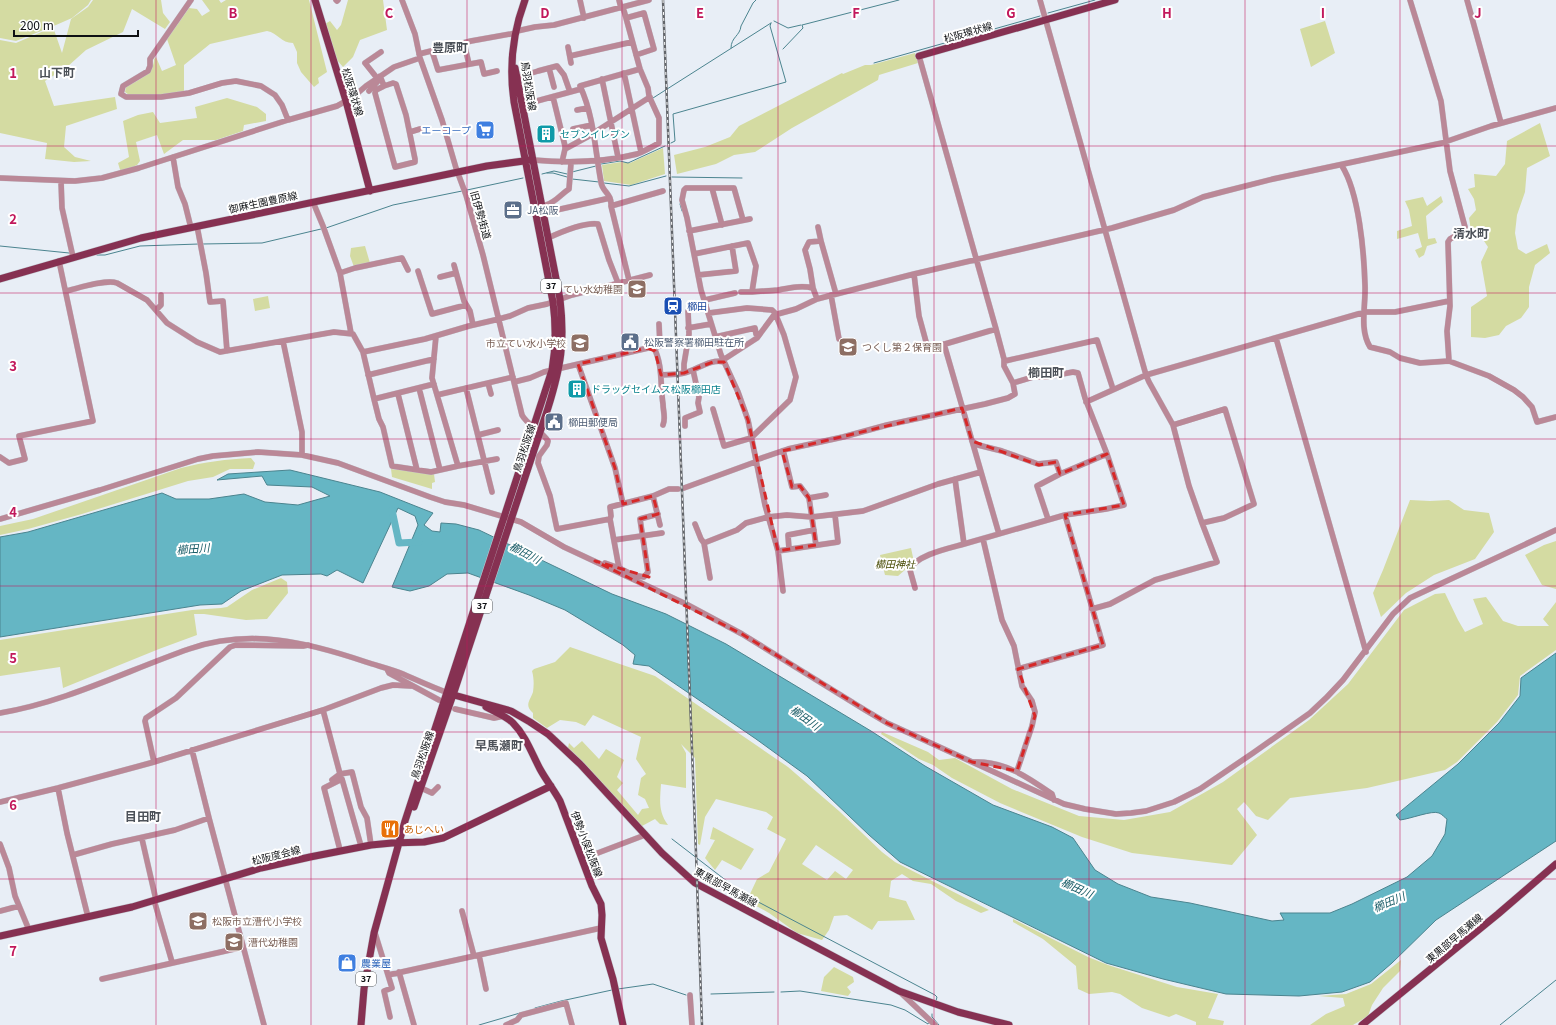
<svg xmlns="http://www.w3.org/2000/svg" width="1556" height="1025" viewBox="0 0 1556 1025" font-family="Georgia,'Noto Sans JP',serif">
  <rect width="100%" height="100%" fill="#e8eef6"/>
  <!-- green -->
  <path fill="#d4dba2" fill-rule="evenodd" d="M0 0H91L88 5 72 18 56 25 16 41 0 38Z
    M93 0H161L163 13 170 22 165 29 132 9 123 32 86 50 67 67 45 81 54 106 115 97 117 109 66 126 64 147 75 157 91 161 74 162 45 159 47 143 0 133V40L16 43 53 27 62 53 71 19 88 7Z
    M202 0H219L221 3 226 0H309L327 72 318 78 319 83 314 87 301 72 297 63V52L293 43C281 43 278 33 267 31L210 44 184 65V91L161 95H129L125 92 126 87C138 80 154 74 154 59L156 57 162 71 176 65 167 39 189 8 197 9 202 16 210 11Z
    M348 0H383L387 30 360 40 353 57 343 67 337 60 325 24 330 21 337 30 341 25Z
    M1325 21 1335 53 1311 67 1300 29Z
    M915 53 918 63 879 75 878 80 792 128 755 152 734 155 716 164 677 174 674 155 705 147 730 137 739 126 842 73 843 74 865 65H871Z
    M227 98 257 107 266 114V121L244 125 243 131 216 140H183L164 154 157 135 136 142 140 161 137 165 121 173 118 163 129 157 123 121 138 115 153 112 160 123 197 118 195 107Z
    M1540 123 1550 156 1527 168 1525 192 1517 215 1515 233 1518 249 1526 254 1547 244 1550 253 1535 265 1529 287V307L1521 318 1506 326 1499 335 1485 338 1471 337V307L1487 296 1481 262 1488 247 1482 238 1472 237 1469 218 1476 210 1474 199 1468 189 1475 187 1474 174 1496 176 1505 164 1507 141Z
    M663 148 665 174 631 185 604 181 602 165 621 162 630 163Z
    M1441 196 1443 202 1426 216 1428 239 1435 238 1437 243 1427 246 1424 255 1419 258 1415 250 1422 247 1418 233 1397 239V231L1412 226 1409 210 1405 201 1423 197 1427 206Z
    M365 246 370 263 354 267 350 256 351 248Z
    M268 296 270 308 255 311 253 299Z
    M251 458 255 463 253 469H230L213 477 188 481 82 514 28 529 0 535V526L33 519 181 468C204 462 227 459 251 458Z
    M391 469 434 474 435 482 432 483V489L392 477Z
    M1410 500 1430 501 1449 500 1464 510 1489 513 1494 532 1475 559 1434 575 1406 593 1381 617 1373 593 1383 570Z
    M1556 541V589L1542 585 1525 555 1544 545Z
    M911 548 914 562 898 576 885 575 880 555Z
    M281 578 287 582 288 593 267 619 246 620 204 614H194L197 635 159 649 63 688 60 667 0 676V640L192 610 221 608 227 607 252 590Z
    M1445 593 1458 620 1465 632 1483 624 1473 599 1486 597 1503 621 1518 626H1549L1543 619 1556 602V650L1520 676 1518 695 1497 722 1457 762 1445 770 1367 788 1290 798 1268 820 1256 816 1244 802 1237 809 1257 835 1232 865 1132 853 1082 837 1000 803 952 778 933 765 919 759 881 734 882 732 928 752 939 760 955 758 1012 789 1079 816 1124 820 1170 812 1223 782 1309 720 1348 684 1404 610 1435 594Z
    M570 647 655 676 788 767 839 811 882 852 895 862 989 910 981 913 956 901 931 884 913 881 902 874 891 881 889 897 906 901 915 920 878 921 872 930 847 915 834 916 829 930 822 940 797 933 769 913 751 903 750 894 757 879 769 872 786 839 767 829 773 817 766 812 716 799 705 817 700 845 698 844 695 758 681 744 686 753V788L661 784C660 800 658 811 668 825L660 824 655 819 642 826 568 748 569 743 574 748 582 741 599 759 606 749 624 760 617 777 623 783 617 790 638 815 642 809 649 808 645 799 638 795 641 778 646 774 636 759 641 737 593 715 585 726 576 722 560 720 547 728 533 718V713C524 705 530 701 533 692 534 685 534 678 532 671L534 669 555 662ZM816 845 853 870 846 879 835 871 827 880 802 864Z
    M713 827 754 849 741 870 722 860 715 870 705 858 715 840 710 839Z
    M1013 919 1088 957 1108 965 1177 987 1218 994 1208 1018 1224 1021 1223 1025H1196V1022L1176 1014 1169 1017 1142 1008 1120 994 1112 992 1089 994 1078 989 1076 966 1043 939 1013 922Z
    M1401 960 1400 971 1383 988 1372 1005 1368 1016 1353 1025H1310L1326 1014 1345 1006 1343 998 1319 996 1346 994 1371 984Z
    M834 967 853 977 854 982 847 987 851 992 848 996 821 991 824 977Z"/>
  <!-- water -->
  <path fill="#65b6c4" stroke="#4b848f" d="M290 470 380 492 433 513 424 525 432 531 440 532 441 523 456 524 479 530 612 594 666 614 726 644 871 731 925 766 993 805 1052 827 1073 838 1095 870 1118 884 1151 897 1190 903 1272 921 1284 920 1280 913H1330L1352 904 1407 877 1432 856 1445 834 1447 819C1445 818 1442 814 1439 813 1432 810 1410 819 1400 820L1396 815 1458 764 1499 723 1520 696 1521 678 1556 653V841L1436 920 1392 963 1370 982 1342 992 1299 996 1226 994 1163 979 1106 963 900 862 869 835 807 776 756 739 649 666 633 664 635 655 623 645 565 610 529 595 468 573 447 574 429 586 410 591 392 587 418 525 415 516 398 508 363 583 337 570 327 576 321 574 282 575 241 591 222 604 200 605 0 637V537L28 532 162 493 176 499H209L244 494 265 502 298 505 330 496 312 487 267 485 262 476 217 480 228 474Z"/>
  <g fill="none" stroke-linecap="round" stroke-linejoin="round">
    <!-- stream -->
    <path stroke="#4b848f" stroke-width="1" d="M1048 13 1095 0
      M774 21 788 28 801 25
      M731 48C731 37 740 36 741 26L753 3 756 0
      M783 49 803 28 802 25 899 0
      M874 63 1040 16
      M653 98 771 23
      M671 143 675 141 673 114 786 82 770 26 771 23
      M601 164 620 161 628 163 665 146
      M572 172 596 166
      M547 173H553L567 177
      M542 174 554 171 567 174
      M672 177 742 178
      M572 179 599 182
      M604 183 629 186 666 176
      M467 190 523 178
      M680 204 682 211
      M326 228 393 205 462 191
      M202 244 262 243 321 229
      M0 246 69 253
      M97 255H105L140 246 199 244
      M672 839 745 895 935 995 937 997 936 1001
      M618 989 653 984 686 995
      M781 992 800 991 891 1005 905 1010 928 1024 929 1022
      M711 994 774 992
      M535 1008 561 1001 612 990
      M932 1014V1017L939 1025
      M479 1025 520 1013
      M1500 1025 1556 980"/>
    <!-- river -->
    <path stroke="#65b6c4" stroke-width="7" d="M392 510 399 543 419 542"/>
    <!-- minor casing -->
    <g stroke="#c5cad2" stroke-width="6">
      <path id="minor" d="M191 0 150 59V66L148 71 123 86 121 94 126 97H161L189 93 222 83 236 81 261 86 275 95 282 105 288 120
        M336 0 337 1 338 0
        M402 0 415 34 420 58 442 120 456 168 466 195 483 255 522 415C527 425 541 430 548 441L547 445 539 456 538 463 550 496 557 529 610 519
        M580 0 584 18
        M619 0 621 8
        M1040 0 1146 375 1149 382 1173 425 1189 486 1202 523 1217 562 1155 580 1110 604 1092 609
        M1410 0 1441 101 1450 171 1465 227 1464 231 1450 239 1448 242 1450 306 1447 331 1449 361
        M1467 0 1501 123
        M626 18 644 13 654 49 636 55
        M517 31 535 27 554 25 649 0
        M464 43 469 64
        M568 47 571 63
        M432 51 438 70 481 62 484 74 497 71
        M419 54 471 41 516 33
        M570 56 632 42
        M549 68 554 87
        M624 73 641 152
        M380 76 384 86 393 83 396 84 406 115 415 159V162L395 167 375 93 376 90 384 86
        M377 78 365 63 381 52
        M516 78 538 71 557 66 564 75 570 92 581 89
        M602 79 618 157
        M369 91 380 79
        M553 97 565 146V149
        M522 105 570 92
        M577 110 588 108
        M573 129 592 125
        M410 132 420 129
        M173 157 178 187 185 204 191 228
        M533 160C568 163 602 163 637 154 645 151 652 147 659 143V118L649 96 648 88 640 69 623 7
        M562 162 565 149 589 136 650 97
        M1342 166C1359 193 1364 252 1365 285 1366 305 1359 329 1370 347L1390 352 1400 358 1420 363 1449 361 1489 376 1514 390 1523 397 1532 407 1537 422 1556 417
        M0 178 75 181 102 178 139 168 288 120 337 106 353 97 366 86 394 67 420 58
        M61 181 62 208 73 257
        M712 188 722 225
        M313 202 323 226 340 273 351 333
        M546 205C556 202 560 195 569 189L571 163
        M611 206 663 191
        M543 213 610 198
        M743 220 734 188H686L684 190 682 200 687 218 701 290 721 355 738 392 748 420 765 505 778 551 783 591
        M197 226 206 273 210 302 223 301 227 351
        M818 227 821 241
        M689 231 750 219
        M548 238C561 232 584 222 598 224L609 260 618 283
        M694 254 748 243 756 266 752 292C761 291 770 291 778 290 789 288 801 285 813 288L817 299
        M454 265 464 301 470 311 473 325
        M418 271 432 314 466 305
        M340 273 355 268 402 258 408 270
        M914 274 919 316 928 349 996 329
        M698 275 736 271 732 246
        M440 277 456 273
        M629 280 611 206C612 193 602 192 601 182 595 150 594 116 580 86L640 69
        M813 288 810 269 805 250 809 242 821 241 836 294
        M66 291C79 288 106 279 117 283L147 300 167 323 197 342 220 352 334 332 353 334 363 352 374 399 379 419 383 427 392 466 431 472 458 466 432 378 436 336
        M741 292H752
        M831 295 839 339
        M705 300 735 293
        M156 310 161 305V295
        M709 313 747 308 772 310 775 313 784 335 796 377 790 400 751 438 724 446 713 409
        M688 328 711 324
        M715 337 755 328 756 334
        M1276 338 1366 652
        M283 341 302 432V455
        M944 344 999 534
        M654 348C663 365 660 385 663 404 663 411 666 418 663 425
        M363 352 425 339 469 326 499 319 510 316 528 308 547 304 572 295 650 275
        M723 360 757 338 774 315 796 309 817 299 914 274 1112 228 1174 210 1203 197 1222 192 1273 179 1442 143 1491 126 1556 108
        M1005 361 1097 340 1113 389
        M578 364 615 468 623 504
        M684 373V364L689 334 688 311 706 305
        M368 375 434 359
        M661 375C669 374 677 375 684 373 697 370 711 358 724 362
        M514 382 530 378 544 372 648 348H654L660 346 659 324
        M488 383 491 394
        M419 388 440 470
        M466 388 492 492
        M398 394 417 470
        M437 395 513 377
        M374 399 434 384
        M1086 402 1146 375 1365 312H1395L1449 301
        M1173 425 1225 409 1254 504 1224 518 1202 523
        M685 426V418L700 412 698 403 699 397 693 370
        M478 435 498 430
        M972 441 978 445 1002 451 1038 464 1056 462 1060 474
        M782 451 784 454 792 487 800 486 809 498 816 545
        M0 457 9 463 25 459 19 436 93 421 59 261
        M756 460 788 449 843 437 887 425 985 404 1008 398 1015 394 1013 383 1004 366V359L996 329 919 56
        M458 466 497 459
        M955 479 964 544 1065 515 1106 509 1124 505 1107 454 1085 398 1078 373 1073 372 1046 377H1033L1013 383
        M684 488 755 462
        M653 496 660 525
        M809 498 826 495
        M0 519 100 490 198 459 213 456 258 452 302 455 338 463 430 497 445 502 464 505 521 522 564 547 686 604 742 634 865 710 887 723 1064 804 1085 809 1116 814 1131 813 1146 811 1174 802 1200 789 1253 753 1310 713 1327 697 1343 680 1393 614 1410 598 1556 530
        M1048 519 1037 486 1060 474 1107 454
        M695 524 701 539 704 543 710 578
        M983 539 1002 620 1014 646 1022 686 1032 701 1035 712 1032 726 1017 771
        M614 540 662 533
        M704 543 737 530 746 523 768 517 787 515 812 517 863 511 938 484 981 472
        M789 549 788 535 814 530
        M778 551 838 542 835 515
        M605 563 619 568 610 519 611 516 610 507 653 496 669 489H678
        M619 568 633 575 644 577 648 572 640 519 658 514
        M915 588 910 570C915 555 950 548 964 544
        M387 669 389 673 439 700
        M1018 669 1103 645 1065 515
        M455 709 494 718 504 716
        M323 710 340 774
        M0 713C66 702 126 671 189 649 250 628 307 642 366 662 378 666 391 669 403 674 419 681 434 688 451 694
        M154 762 145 721 146 718 176 698 230 647 236 645 303 646 308 645
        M975 762C1005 761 1029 778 1052 794L1054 800
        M332 780 340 774 352 772 361 807 367 818 371 845
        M58 788 67 833 88 917
        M421 788 432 793 438 787
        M0 802 58 788 154 762 323 710 381 688 393 685 411 686
        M209 818 264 1025
        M142 839 156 900
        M0 844 9 868 15 896 29 930
        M340 850 324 788 342 779 361 846
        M73 855 112 844 175 830 209 818 192 750
        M582 859 645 835
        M154 900 172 962
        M0 911 19 906
        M462 911 474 956
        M375 933 388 975 601 928
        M479 955 486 989
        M399 972 414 1025
        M388 975 392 988 384 991 390 1017
        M102 979 243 947
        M900 992 935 1025
        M690 995 692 1025
        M506 1025 517 1020 521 1015 566 1003 572 1025"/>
    </g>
    <!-- major casing -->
    <g stroke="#c5cad2" stroke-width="8">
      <path id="major" d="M315 0 346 101 370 191
        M919 56 1115 0
        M0 279 141 238 487 166 531 160
        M454 695 511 711 530 722 548 734 580 764 662 853 695 883 899 991 958 1012 1009 1025
        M486 707C495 712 506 716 513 723 526 736 532 754 540 769 546 780 554 790 560 801L592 886 601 904 602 915 601 938 613 979 623 1025
        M414 807 455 689 548 408C561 366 565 343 560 299L515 68
        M0 936 132 907 261 868 310 857 371 845 392 843 424 842 443 838 551 786
        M361 1025 364 989 374 933 405 821 552 370C556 347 556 325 553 302L514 102C509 68 513 32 525 0
        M1362 1025 1498 914 1556 864"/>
    </g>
    <!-- minor -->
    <use href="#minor" stroke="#ba8897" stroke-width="5.5"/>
    <!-- major -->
    <use href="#major" stroke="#863152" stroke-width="7"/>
    <!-- rail casing -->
    <g stroke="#616469" stroke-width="2.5">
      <path id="rail" d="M663 0 696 853 702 1025"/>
    </g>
    <!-- rail -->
    <use href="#rail" stroke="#fff" stroke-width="1" stroke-dasharray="3" stroke-linecap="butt"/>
  </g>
  <!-- marked area -->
  <path fill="none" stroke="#d62828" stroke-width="3" stroke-dasharray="8 5" stroke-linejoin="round" d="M648 348 655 351 661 375 684 373 713 362H724L748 420 778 551 816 545 809 498 800 486 792 487 782 451 962 408 972 441 1039 465 1056 462 1060 474 1107 454 1124 505 1065 515 1103 645 1018 669 1035 716 1017 771 972 762 887 723 742 634 595 561 649 577 640 519 658 514 653 496 623 504 615 468 578 364Z"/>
  <!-- grid -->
  <path fill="none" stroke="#c2185b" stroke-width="1" stroke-opacity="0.55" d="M156 0V1025M311 0V1025M467 0V1025M622 0V1025M778 0V1025M934 0V1025M1089 0V1025M1245 0V1025M1400 0V1025M0 146H1556M0 293H1556M0 439H1556M0 586H1556M0 732H1556M0 879H1556"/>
  <!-- icons -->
  <defs>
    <g id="supermarket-square" transform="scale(1)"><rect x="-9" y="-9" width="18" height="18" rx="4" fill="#3f7fe0" stroke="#fff"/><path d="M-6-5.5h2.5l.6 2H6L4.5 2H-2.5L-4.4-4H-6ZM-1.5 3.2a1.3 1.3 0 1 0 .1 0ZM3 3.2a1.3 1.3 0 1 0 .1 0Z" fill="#fff"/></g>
    <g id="building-square" transform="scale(1)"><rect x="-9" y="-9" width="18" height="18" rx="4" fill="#0f9aa8" stroke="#fff"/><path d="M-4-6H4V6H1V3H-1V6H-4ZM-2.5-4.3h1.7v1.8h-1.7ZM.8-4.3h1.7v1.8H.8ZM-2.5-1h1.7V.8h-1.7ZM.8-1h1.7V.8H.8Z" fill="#fff"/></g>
    <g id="office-square" transform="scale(1)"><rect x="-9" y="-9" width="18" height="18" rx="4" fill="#5c6f8a" stroke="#fff"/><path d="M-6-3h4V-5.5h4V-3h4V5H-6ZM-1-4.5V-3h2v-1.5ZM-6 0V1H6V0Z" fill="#fff"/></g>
    <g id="school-square" transform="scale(1)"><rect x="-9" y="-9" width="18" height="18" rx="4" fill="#8d6e63" stroke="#fff"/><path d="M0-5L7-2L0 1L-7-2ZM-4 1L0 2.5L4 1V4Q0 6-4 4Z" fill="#fff"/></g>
    <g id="station-square" transform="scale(1)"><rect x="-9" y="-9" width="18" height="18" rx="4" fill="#1a4fb4" stroke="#fff"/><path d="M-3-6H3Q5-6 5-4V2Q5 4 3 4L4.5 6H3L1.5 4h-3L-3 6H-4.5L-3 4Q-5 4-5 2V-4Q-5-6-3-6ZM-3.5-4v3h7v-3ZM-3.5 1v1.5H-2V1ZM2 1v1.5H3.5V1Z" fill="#fff"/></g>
    <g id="civic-square" transform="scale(1)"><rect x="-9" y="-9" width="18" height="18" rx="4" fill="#5c6f8a" stroke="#fff"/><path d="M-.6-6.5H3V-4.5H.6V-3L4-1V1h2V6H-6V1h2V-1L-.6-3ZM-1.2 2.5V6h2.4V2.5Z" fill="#fff"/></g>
    <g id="restaurant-square" transform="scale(1)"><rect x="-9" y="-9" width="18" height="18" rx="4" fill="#e8710a" stroke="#fff"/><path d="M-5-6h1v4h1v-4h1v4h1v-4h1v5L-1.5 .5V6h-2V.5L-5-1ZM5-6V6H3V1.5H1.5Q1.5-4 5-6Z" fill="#fff"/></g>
    <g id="shop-square" transform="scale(1)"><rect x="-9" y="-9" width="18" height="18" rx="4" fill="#3f7fe0" stroke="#fff"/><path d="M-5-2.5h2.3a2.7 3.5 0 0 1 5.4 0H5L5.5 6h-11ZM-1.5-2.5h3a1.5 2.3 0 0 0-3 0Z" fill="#fff"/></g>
  </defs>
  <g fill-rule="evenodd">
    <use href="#supermarket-square" x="485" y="130"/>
    <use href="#building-square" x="546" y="134"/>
    <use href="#office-square" x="513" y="210"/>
    <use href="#school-square" x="637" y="289"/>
    <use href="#station-square" x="673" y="306"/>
    <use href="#civic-square" x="630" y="342"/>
    <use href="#school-square" x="580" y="343"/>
    <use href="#school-square" x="848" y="347"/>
    <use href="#building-square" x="577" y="389"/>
    <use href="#civic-square" x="554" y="422"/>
    <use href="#restaurant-square" x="390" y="829"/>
    <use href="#school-square" x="198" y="921"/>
    <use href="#school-square" x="234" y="942"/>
    <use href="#shop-square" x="347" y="963"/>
  </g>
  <g text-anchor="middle" stroke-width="4" stroke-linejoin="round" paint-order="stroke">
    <!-- shield labels -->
    <g fill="#fff" stroke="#56585a" stroke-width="1">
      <rect x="541" y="279" width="20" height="14" rx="3"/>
      <rect x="472" y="599" width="20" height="14" rx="3"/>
      <rect x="356" y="972" width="20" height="14" rx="3"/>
    </g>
    <g font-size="9" font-weight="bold" fill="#0e1013">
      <text x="551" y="289">37</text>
      <text x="482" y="609">37</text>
      <text x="366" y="982">37</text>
    </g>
    <!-- street labels -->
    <g font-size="10" fill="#0e1013" stroke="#fff">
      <text transform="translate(968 32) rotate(-16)" y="4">松阪環状線</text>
      <text transform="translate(529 86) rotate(81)" y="4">鳥羽松阪線</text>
      <text transform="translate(353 92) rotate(73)" y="4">松阪環状線</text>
      <text transform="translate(263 202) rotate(-12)" y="4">御麻生園豊原線</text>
      <text transform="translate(481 215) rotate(74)" y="4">旧伊勢街道</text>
      <text transform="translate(524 448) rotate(-72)" y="4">鳥羽松阪線</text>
      <text transform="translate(422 755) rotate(-71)" y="4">鳥羽松阪線</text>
      <text transform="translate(587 844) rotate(69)" y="4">伊勢小俣松阪線</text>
      <text transform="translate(276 855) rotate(-14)" y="4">松阪度会線</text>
      <text transform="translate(726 887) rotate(29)" y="4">東黒部早馬瀬線</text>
      <text transform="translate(1454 938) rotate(-40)" y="4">東黒部早馬瀬線</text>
    </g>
    <!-- shop labels -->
    <g font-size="10" fill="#366cbe" stroke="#fff" text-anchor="end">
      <text x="471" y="134">エーコープ</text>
      <text x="361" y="967" text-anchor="start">農業屋</text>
    </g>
    <!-- culture labels -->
    <g font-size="10" fill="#0d838f" stroke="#fff" text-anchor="start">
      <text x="560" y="138">セブンイレブン</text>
      <text x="591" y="393">ドラッグセイムス松阪櫛田店</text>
    </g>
    <!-- service labels -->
    <g font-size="10" fill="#4e5e75" stroke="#fff" text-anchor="start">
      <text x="527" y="214">JA松阪</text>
      <text x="644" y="346">松阪警察署櫛田駐在所</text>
      <text x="568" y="426">櫛田郵便局</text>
    </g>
    <!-- education labels -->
    <g font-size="10" fill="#785e54" stroke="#fff" text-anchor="start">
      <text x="623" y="293" text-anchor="end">てい水幼稚園</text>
      <text x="566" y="347" text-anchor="end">市立てい水小学校</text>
      <text x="862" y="351">つくし第２保育園</text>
      <text x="212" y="925">松阪市立漕代小学校</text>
      <text x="248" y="946">漕代幼稚園</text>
    </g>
    <!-- transit labels -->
    <g font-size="10" fill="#164399" stroke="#fff" text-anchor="start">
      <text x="687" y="310">櫛田</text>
    </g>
    <!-- park labels -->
    <g font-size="10" font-style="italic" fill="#454900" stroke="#fff">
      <text x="895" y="568">櫛田神社</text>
    </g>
    <!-- food labels -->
    <g font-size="10" fill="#c56008" stroke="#fff" text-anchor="start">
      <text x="404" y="833">あじへい</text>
    </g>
    <!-- water labels -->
    <g font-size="11" font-style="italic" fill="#195c67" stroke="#fff">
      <text transform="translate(193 549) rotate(-4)" y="4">櫛田川</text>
      <text transform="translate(525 553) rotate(28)" y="4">櫛田川</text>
      <text transform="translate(805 718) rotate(35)" y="4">櫛田川</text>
      <text transform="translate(1077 888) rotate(24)" y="4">櫛田川</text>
      <text transform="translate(1389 902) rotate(-23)" y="4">櫛田川</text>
    </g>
    <!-- quarter labels -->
    <g font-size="12" font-weight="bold" fill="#4c5158" stroke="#fff">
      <text x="450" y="52">豊原町</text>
      <text x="57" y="77">山下町</text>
      <text x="1471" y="238">清水町</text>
      <text x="1046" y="377">櫛田町</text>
      <text x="499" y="750">早馬瀬町</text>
      <text x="143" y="821">目田町</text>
    </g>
  </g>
  <g font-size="13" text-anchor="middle" font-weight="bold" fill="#c2185b" stroke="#fff" stroke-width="4" stroke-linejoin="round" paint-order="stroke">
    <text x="233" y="18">B</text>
    <text x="389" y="18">C</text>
    <text x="545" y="18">D</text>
    <text x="700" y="18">E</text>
    <text x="856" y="18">F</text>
    <text x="1011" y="18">G</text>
    <text x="1167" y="18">H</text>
    <text x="1323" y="18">I</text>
    <text x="1478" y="18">J</text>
    <text x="13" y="78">1</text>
    <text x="13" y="224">2</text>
    <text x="13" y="371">3</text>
    <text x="13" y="517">4</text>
    <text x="13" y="663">5</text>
    <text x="13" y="810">6</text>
    <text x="13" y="956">7</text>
  </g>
  <!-- scale -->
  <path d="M14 30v6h124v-6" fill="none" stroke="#0e1013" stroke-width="2"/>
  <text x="20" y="30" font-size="12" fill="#0e1013" stroke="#ffffff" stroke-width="3" paint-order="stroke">200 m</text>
</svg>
